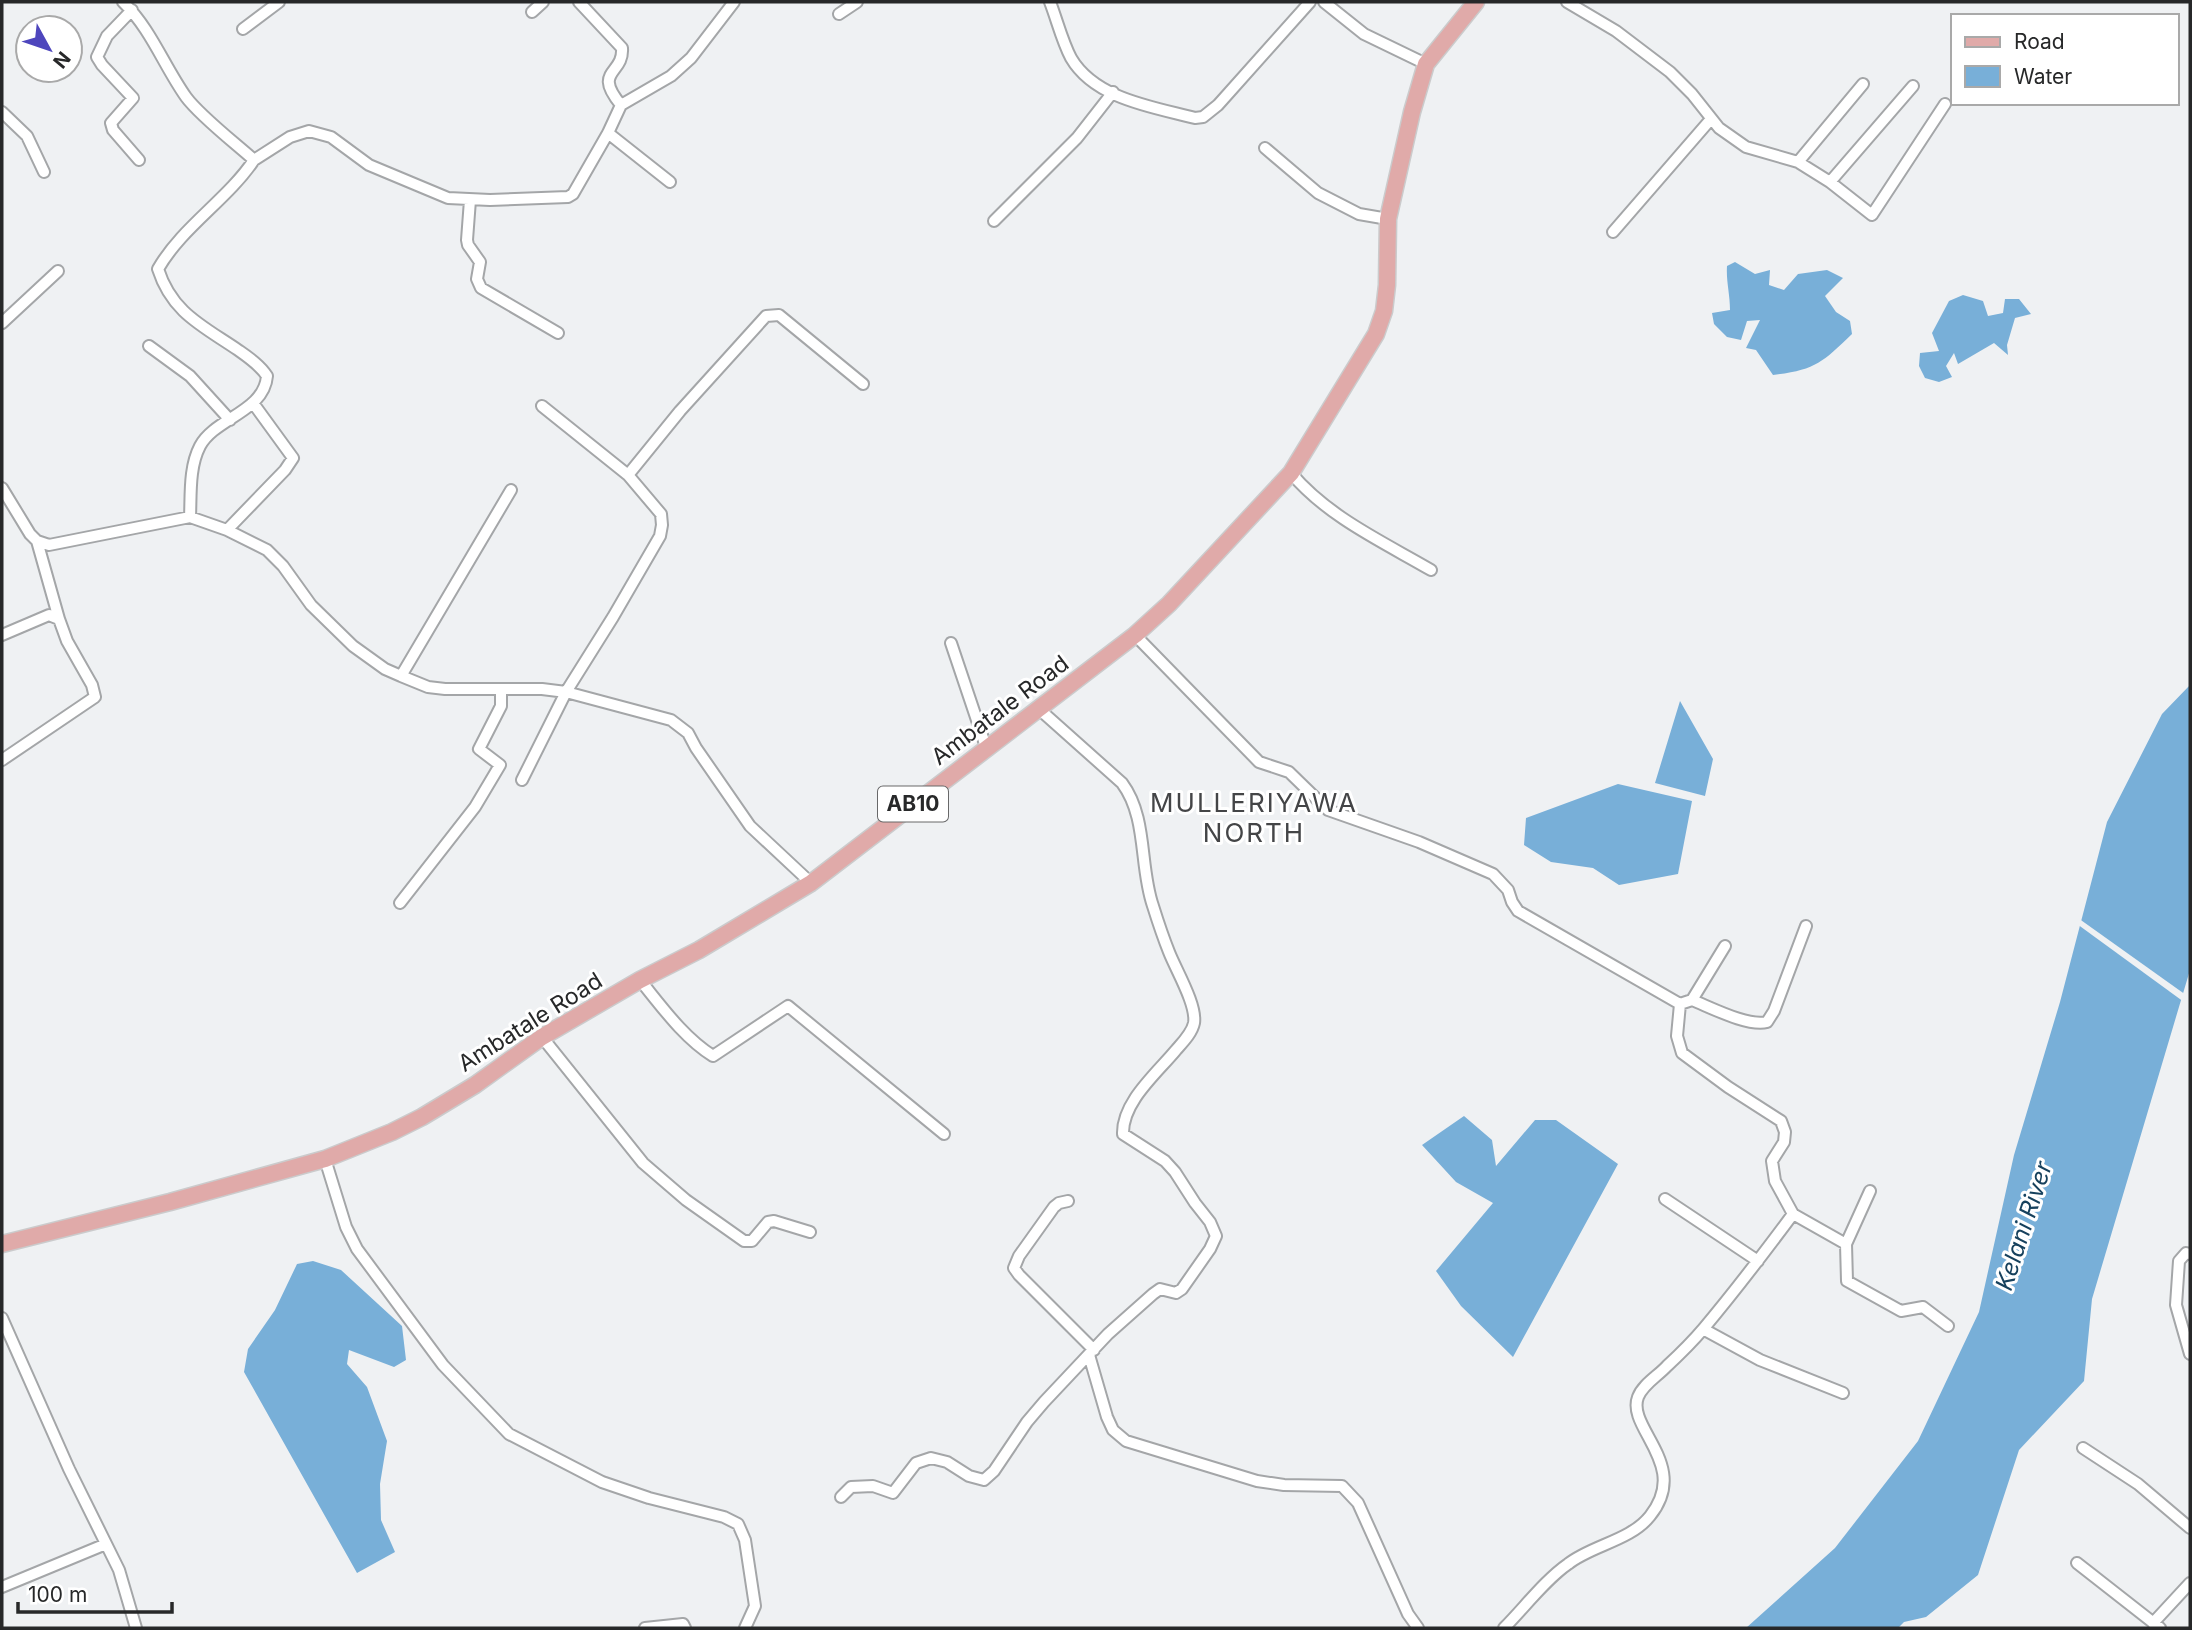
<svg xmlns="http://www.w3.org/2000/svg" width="2192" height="1630" viewBox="0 0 2192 1630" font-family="Inter,sans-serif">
  <rect width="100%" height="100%" fill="#eff1f3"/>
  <!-- water -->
  <path fill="#78afd8" d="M1735 262 1755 274 1770 270 1769 285 1784 290 1798 274 1827 270 1843 278 1825 296 1836 312 1850 321 1852 334C1822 363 1815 370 1773 375L1756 350 1746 348 1760 320 1747 321 1741 340 1727 337 1714 324 1712 313 1730 310C1730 294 1726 281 1727 266Z
    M1963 295 1983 301 1988 316 2003 313 2005 299H2019L2031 314 2015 318 2007 345 2008 355 1994 343 1958 364 1954 353 1946 366 1952 377 1939 382 1925 378 1919 366 1920 353 1939 351 1932 333 1949 301Z
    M2190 685V970L2092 1299 2084 1381 2019 1450 1978 1575 1926 1617 1904 1622 1898 1628H1746L1835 1548 1918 1441 1979 1312 2014 1155 2060 1002 2107 822 2162 714Z
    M1680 701 1713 759 1705 796 1655 783Z
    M1618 784 1692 801 1678 874 1619 885 1593 868 1551 862 1524 845 1526 818Z
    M1464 1116 1492 1140 1496 1166 1535 1120H1556L1618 1164 1513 1357 1461 1306 1436 1271 1493 1203 1456 1182 1422 1145Z
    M313 1261 341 1270 402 1326 406 1360 394 1367 349 1350 347 1364 367 1387 387 1441 380 1484 381 1520 395 1552 357 1573 244 1372 248 1349 275 1310 297 1264Z"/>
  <!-- pier -->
  <path fill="#eff1f3" d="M2078 918 2186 995 2184 1002 2077 924Z"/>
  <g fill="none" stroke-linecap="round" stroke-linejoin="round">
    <!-- street casing -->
    <g stroke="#a4a6a8" stroke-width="14">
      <path id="street" d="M123 2C151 29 164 66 186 97 200 116 235 143 254 160 227 200 182 227 158 269 172 313 203 326 238 350 248 357 260 365 267 376 264 412 215 418 200 446 189 467 191 494 190 517
        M579 2 622 48C624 75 592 70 621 105
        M1050 2C1057 20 1062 41 1071 58 1095 99 1153 107 1195 118L1203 117 1218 105 1310 2
        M1324 2 1364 34 1426 64
        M1567 2 1616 31 1670 72 1692 94 1719 128 1746 147 1798 162 1830 182 1872 215 1945 104
        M132 10 107 36 97 57 102 65 133 98 111 123 113 130 139 160
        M532 12 543 2
        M839 14 857 2
        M243 29 279 2
        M2 112 27 136 44 172
        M608 133 670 182
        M1265 148 1318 193 1359 214 1388 219
        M254 160 290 137 309 131 331 137 369 165 448 198 490 200 568 197 573 194 608 133 621 105 671 76 691 58 734 2
        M1798 162 1863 84
        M1830 182 1913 86
        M470 200 467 240 468 245 480 262 477 279 481 288 558 333
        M994 221 1077 138 1113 92
        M1613 232 1711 119
        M2 323 58 271
        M149 346 190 376 230 420
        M1291 473C1328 517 1383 542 1431 570
        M628 475 680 411 766 316 779 315 863 384
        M2 488 30 534 37 541 49 545 190 517 227 530 267 550 283 566 311 605 353 646 385 669 401 676 428 687 445 689H542L566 692 671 720 688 733 696 748 750 826 811 883
        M227 530 285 470 293 458 253 403
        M37 541 59 619
        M2 635 49 615 59 619 67 641 92 685 95 697 2 760
        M1135 635 1259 762 1289 772 1328 810 1419 842 1493 874 1508 890 1512 902 1518 911 1680 1004 1692 1000 1725 946
        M951 643 986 747
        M401 676 511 490
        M522 780 566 692 613 617 660 536 662 525 661 514 628 475 542 406
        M400 903 475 807 500 765 479 749 501 706V690
        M640 980C662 1007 684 1038 713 1056L788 1006 944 1134
        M1692 1000C1710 1007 1748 1027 1767 1022L1774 1011 1806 926
        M1680 1004 1677 1036 1682 1053 1728 1087 1781 1121 1785 1132 1784 1142 1772 1161 1775 1181 1793 1214
        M542 1037 643 1163 686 1200 744 1241H752L768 1222 774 1221 810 1232
        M325 1159 346 1227 357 1249 443 1365 509 1434 602 1482 649 1498 724 1517 738 1524 745 1540 755 1606 745 1628
        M1870 1191 1846 1244 1847 1281 1901 1311 1923 1307 1948 1326
        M1665 1199 1758 1261
        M1068 1201 1059 1203 1054 1207 1019 1256 1014 1268 1019 1275 1094 1350
        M2190 1254 2186 1253 2179 1261 2176 1305 2190 1354
        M2 1318 69 1469 119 1570 136 1628
        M1703 1329 1760 1360 1843 1393
        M1089 1355 1107 1417 1113 1430 1126 1441 1257 1481 1284 1485 1342 1486 1358 1503 1408 1614 1418 1628
        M2083 1448 2138 1484 2190 1528
        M841 1497 851 1487 873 1486 893 1493 916 1463 931 1458 947 1462 969 1476 984 1480 994 1471 1027 1422 1044 1402 1108 1334 1153 1294 1160 1289 1176 1293 1182 1289 1210 1249 1216 1236 1210 1222 1195 1203 1175 1172 1165 1161 1123 1134C1122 1102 1157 1073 1176 1050 1183 1042 1192 1033 1194 1023 1197 1005 1176 970 1169 952 1163 937 1158 922 1153 906 1139 866 1148 818 1122 783L1039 709
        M2077 1563 2160 1628
        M2 1587 106 1544
        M2153 1623 2190 1583
        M645 1628 683 1624 685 1628
        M1504 1628C1524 1608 1545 1580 1568 1564 1592 1545 1630 1541 1650 1516 1691 1465 1626 1428 1638 1397 1643 1384 1658 1376 1667 1366 1680 1354 1693 1341 1704 1328 1735 1291 1764 1253 1793 1214L1846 1244"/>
    </g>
    <!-- primary casing -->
    <g stroke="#cbcbcc" stroke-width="19">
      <path id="primary" d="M2 1244 170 1202 325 1159 392 1132 422 1117 475 1085 542 1037 640 980 699 950 811 883 1135 635 1169 604 1291 473 1376 334 1384 311 1387 285 1388 219 1412 112 1426 64 1476 2"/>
    </g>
    <!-- street -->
    <use href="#street" stroke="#fff" stroke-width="10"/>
    <!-- primary -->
    <use href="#primary" stroke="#e0aaa9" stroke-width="16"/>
  </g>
  <g text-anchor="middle" stroke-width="6" stroke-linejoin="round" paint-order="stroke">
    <!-- shield labels -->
    <rect fill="#fff" stroke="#686869" stroke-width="2" x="878" y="786.5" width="70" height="35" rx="5"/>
    <g font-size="21" font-weight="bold" fill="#272829">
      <text x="913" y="811">AB10</text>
    </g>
    <!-- street labels -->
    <g font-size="23" fill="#272829" stroke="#fff">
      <text transform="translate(1000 710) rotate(-37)" y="8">Ambatale Road</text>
      <text transform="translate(530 1022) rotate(-32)" y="8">Ambatale Road</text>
    </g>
    <!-- water labels -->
    <g font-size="24" font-style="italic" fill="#16415d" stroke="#fff">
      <text transform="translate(2024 1226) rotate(-72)" y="8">Kelani River</text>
    </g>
    <!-- quarter labels -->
    <g font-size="26" letter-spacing="2" fill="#444547" stroke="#fff">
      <text x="1254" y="812">MULLERIYAWA<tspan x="1254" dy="30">NORTH</tspan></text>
    </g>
  </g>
  <!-- border -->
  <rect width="2192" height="1630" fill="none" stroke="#272829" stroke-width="7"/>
  <!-- legend -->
  <rect x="1951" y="14" width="228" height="91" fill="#ffffff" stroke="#a9a9a9" stroke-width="2"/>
  <rect x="1965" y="37" width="35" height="10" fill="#e0aaa9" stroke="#a9a9a9" stroke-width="2"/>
  <text x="2014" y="49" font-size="21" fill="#272829">Road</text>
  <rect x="1965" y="66" width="35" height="21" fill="#78afd8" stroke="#a9a9a9" stroke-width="2"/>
  <text x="2014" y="84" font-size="21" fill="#272829">Water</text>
  <!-- north arrow -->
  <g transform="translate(49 49) rotate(130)"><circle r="33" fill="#ffffff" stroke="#a9a9a9" stroke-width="2"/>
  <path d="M0-5L12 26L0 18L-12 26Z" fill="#4e46bd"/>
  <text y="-10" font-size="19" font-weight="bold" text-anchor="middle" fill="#272829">N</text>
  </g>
  <!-- scale -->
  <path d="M18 1602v10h154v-10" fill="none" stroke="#272829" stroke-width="3.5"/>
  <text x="28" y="1602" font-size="21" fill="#272829" stroke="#ffffff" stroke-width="5" paint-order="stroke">100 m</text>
</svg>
